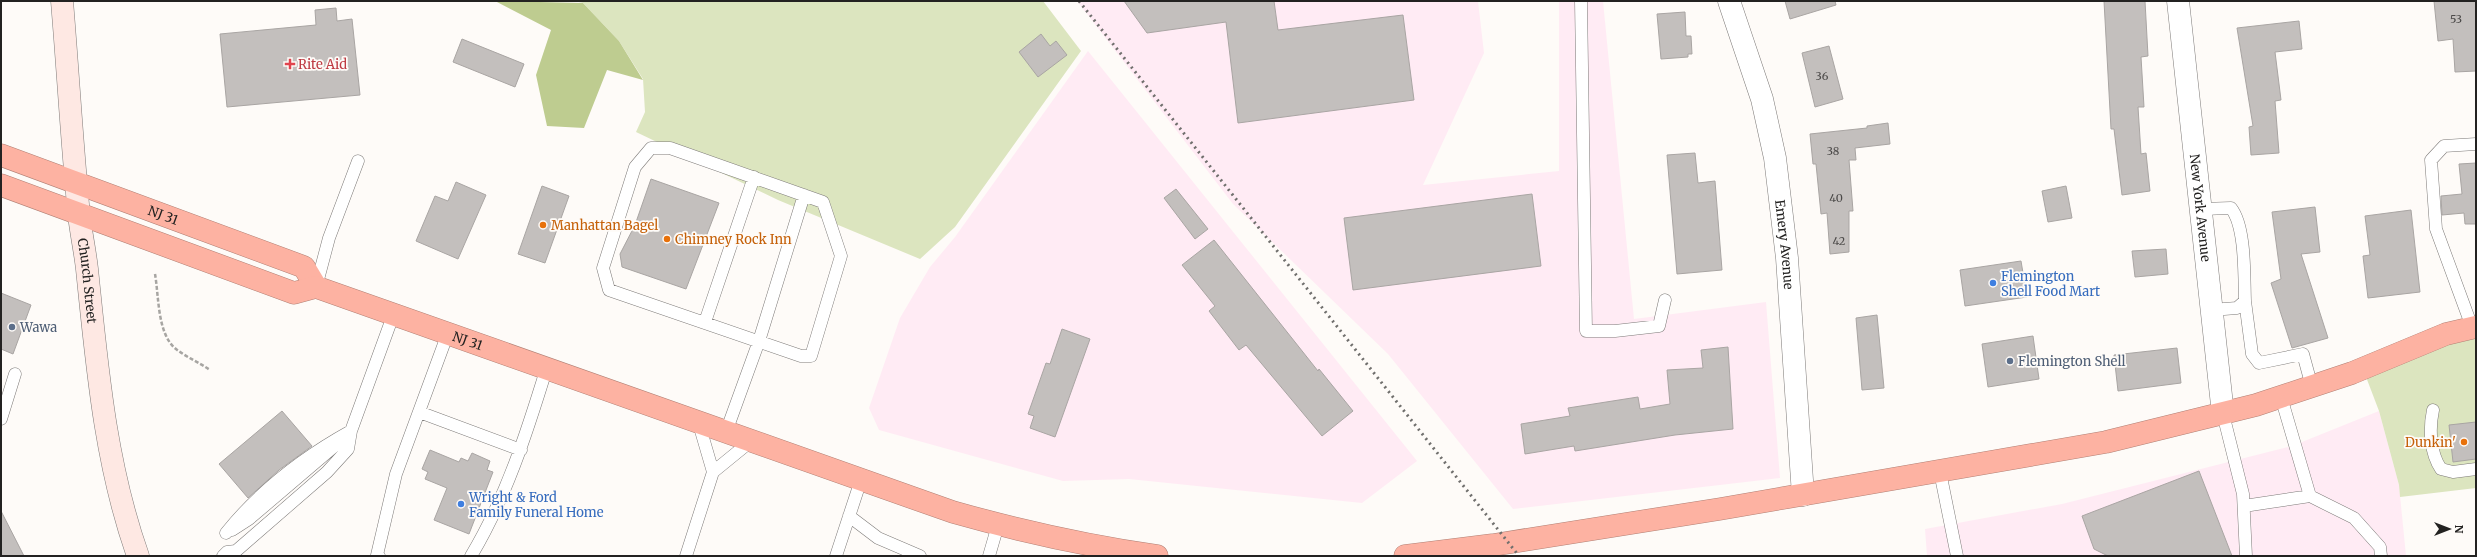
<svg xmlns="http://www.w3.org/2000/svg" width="2477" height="557" viewBox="0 0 2477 557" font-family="Merriweather,serif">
  <rect width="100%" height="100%" fill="#fefbf8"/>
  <!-- industrial -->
  <path fill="#ffebf4" d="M1077 1H1478L1484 53 1423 185 1559 171V1H1603L1634 319 1766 302 1780 478 1513 509 1388 354 1233 204Z
    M1088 51 1417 461 1362 503 1129 479 1063 481 879 430 869 408 900 318 930 267 955 237Z
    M2379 411 2399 485 2406 556H1927L1925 529 2062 504 2292 446Z"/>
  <!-- green -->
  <path fill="#dce5bf" d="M574 1H1043L1081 51 955 227 920 259 778 200 636 132 645 112 643 79 619 41 583 3Z
    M2476 327V488L2400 497 2399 485 2379 411 2363 369Z"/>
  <!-- forest -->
  <path fill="#becc90" d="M495 1 583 3 619 41 643 80 607 70 584 128 547 126 536 75 551 30Z"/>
  <!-- building -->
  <path fill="#c3bfbd" stroke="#a9a5a3" d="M1124 1H1274L1278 30 1403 15 1414 100 1238 123 1226 22 1147 33Z
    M1785 1H1835L1836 5 1790 19Z
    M2104 1H2145L2148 56 2141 57 2144 107H2138L2141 154 2146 153 2150 191 2122 195 2114 129H2111Z
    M2434 1H2476V71L2455 72 2453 39 2438 41Z
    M336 8 337 21 352 19 360 95 227 107 220 34 316 25 315 10Z
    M1685 12 1686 36H1691L1692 54H1688V57L1661 59 1657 14Z
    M2299 21 2302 49 2275 52 2281 100 2275 101 2279 153 2251 155 2249 127 2253 126 2237 28Z
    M1041 34 1050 46 1056 41 1067 55 1038 77 1019 52Z
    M462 39 524 64 515 87 453 62Z
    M1829 46 1843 99 1815 107 1802 53Z
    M1888 123 1890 144 1855 148 1856 160H1849L1853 211H1849V252L1830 254 1827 213 1821 214 1816 164H1813L1810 134 1867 128V126Z
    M1695 153 1698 183 1715 181 1722 270 1677 274 1667 155Z
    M2476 163V224H2465L2464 213 2442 215 2441 196 2462 194 2459 164Z
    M651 179 719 203 686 289 622 267 620 254 635 225Z
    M456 182 486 195 458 259 416 241 435 196 448 201Z
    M542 186 569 196 545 263 518 254Z
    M2066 186 2072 218 2048 222 2042 191Z
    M1176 189 1208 229 1195 239 1164 198Z
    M1532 194 1541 266 1353 290 1344 218Z
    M2315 207 2320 252 2301 254 2328 338 2292 348 2271 283 2281 279 2272 212Z
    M2411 210 2420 292 2368 298 2363 256 2370 255 2365 216Z
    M1214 240 1318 371 1319 369 1353 411 1322 436 1246 345 1239 350 1209 311 1215 306 1182 265Z
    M2166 249 2168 274 2135 277 2132 251Z
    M2021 261 2027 297 1965 306 1960 270Z
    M1 293 31 305 13 354 1 349Z
    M1877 315 1884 388 1862 390 1856 318Z
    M1062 329 1090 339 1055 437 1030 428 1034 416 1028 414 1046 363 1050 364Z
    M2033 336 2039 379 1988 387 1982 344Z
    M1728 347 1733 429 1675 435 1575 451 1574 446 1525 454 1521 424 1570 416 1568 408 1638 397 1640 409 1670 404 1667 370 1703 368 1701 350Z
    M2177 348 2181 383 2118 391 2114 355Z
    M282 411 312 446 279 470 248 498 219 464Z
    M2476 422V459L2453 462 2449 425Z
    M430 450 459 462 461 458 468 461 472 453 490 461 487 470 493 472 469 534 434 520 447 488 425 479 428 472 422 469Z
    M2199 471 2232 556H2108L2094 549 2082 516Z
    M1 511 24 556H1Z"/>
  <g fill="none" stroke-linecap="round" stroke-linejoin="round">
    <!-- lane casing -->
    <g stroke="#7d7a78" stroke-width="13">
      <path id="lane" d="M1581 1 1586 331H1615L1659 326 1665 300
        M651 148H670L823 202 841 256 811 356H801L609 290 603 268 635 167Z
        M2202 209 2231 208C2246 227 2244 276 2245 301L2237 308 2211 310
        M316 287 329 238 358 161
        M2245 301 2252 354 2259 363 2303 354 2312 387
        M705 322 754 177
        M2472 327 2436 229 2431 160 2444 146 2476 144
        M2433 410C2429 429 2430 453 2441 469L2453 472 2476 469
        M419 412 521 450
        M2223 414 2243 494 2246 556
        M1 419 15 374
        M726 432 759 341 804 195
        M713 472 751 441
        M1940 472 1957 556
        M2310 496 2354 518 2380 547 2381 556
        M2244 506 2310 496 2281 397
        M849 516 878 538 920 556
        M232 530 249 519 337 444
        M226 533C259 492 304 457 351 431
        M223 556 227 552 236 551 327 472 348 449 351 431 394 313
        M379 556 377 555 396 474 448 333
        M471 556C506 498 527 432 547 367
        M686 556 713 472 699 424
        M836 556 861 480
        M989 556 998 525"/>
    </g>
    <!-- street casing -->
    <g stroke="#7d7a78" stroke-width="23">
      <g id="street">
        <path id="s1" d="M1729 1 1762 99 1775 158 1787 258 1803 495"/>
        <path id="s2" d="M2178 1 2223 414"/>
      </g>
    </g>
    <!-- secondary casing -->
    <g stroke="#7d7a78" stroke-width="23">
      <g id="secondary">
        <path id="s3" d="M62 1C68 72 72 144 79 215 81 233 85 251 87 269 97 366 105 463 138 556"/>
      </g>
    </g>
    <!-- highway casing -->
    <g stroke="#b18075" stroke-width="23">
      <g id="highway">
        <path id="s4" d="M1 155 304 267 316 287"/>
        <path id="s5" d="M1 185 294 293 316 287 953 512C1020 531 1088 546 1157 556"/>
        <path d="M1405 556 1493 545 1720 509 2106 442 2256 405 2352 373 2446 334 2476 327"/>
      </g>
    </g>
    <!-- path -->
    <path stroke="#a7a5a2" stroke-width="2.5" stroke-dasharray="4 2" stroke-linecap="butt" d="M155 274C159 296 157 334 176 349 186 357 200 363 210 370"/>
    <!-- lane -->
    <use href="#lane" stroke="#fff" stroke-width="12"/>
    <!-- street -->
    <use href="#street" stroke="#fff" stroke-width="22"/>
    <!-- secondary -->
    <use href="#secondary" stroke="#fee8e3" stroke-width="22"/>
    <!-- highway -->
    <use href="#highway" stroke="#fdb2a2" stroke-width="22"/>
    <!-- rail -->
    <path stroke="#706f6d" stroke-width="3" stroke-dasharray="2 4" stroke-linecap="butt" d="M1079 1 1519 556"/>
  </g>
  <!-- markers -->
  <path fill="#e0444e" stroke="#fefbf8" stroke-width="1.5" d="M288 58h4v4h4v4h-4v4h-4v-4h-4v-4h4z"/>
  <g fill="#e8710a" stroke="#fefbf8" stroke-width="1.5">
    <circle cx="543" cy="225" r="4"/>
    <circle cx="667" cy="239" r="4"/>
    <circle cx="2464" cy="442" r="4"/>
  </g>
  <g fill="#3f7fe0" stroke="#fefbf8" stroke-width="1.5">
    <circle cx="1993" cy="283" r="4"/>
    <circle cx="461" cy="504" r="4"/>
  </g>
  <g fill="#5c6f8a" stroke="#fefbf8" stroke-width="1.5">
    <circle cx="12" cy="327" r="4"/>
    <circle cx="2010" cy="361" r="4"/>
  </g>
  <g text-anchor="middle" stroke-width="3.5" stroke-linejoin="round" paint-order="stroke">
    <!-- number labels -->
    <g font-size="11" fill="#4b4948">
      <text x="2456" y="23">53</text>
      <text x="1822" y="80">36</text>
      <text x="1833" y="155">38</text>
      <text x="1836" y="202">40</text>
      <text x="1839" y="245">42</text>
    </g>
    <!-- health labels -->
    <g font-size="13" fill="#be3a42" stroke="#fefbf8" text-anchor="start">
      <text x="298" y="69">Rite Aid</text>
    </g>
    <!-- street labels -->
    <g font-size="13" fill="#232221" stroke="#fefbf8">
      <text dy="5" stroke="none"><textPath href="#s2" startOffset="208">New York Avenue</textPath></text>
      <text dy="5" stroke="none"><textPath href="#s4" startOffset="173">NJ 31</textPath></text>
      <text dy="5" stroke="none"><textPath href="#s1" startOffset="251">Emery Avenue</textPath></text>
      <text dy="5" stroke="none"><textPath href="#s3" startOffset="281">Church Street</textPath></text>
      <text dy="5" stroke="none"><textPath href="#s5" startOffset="496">NJ 31</textPath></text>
    </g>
    <!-- food labels -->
    <g font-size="13" fill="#c56008" stroke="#fefbf8" text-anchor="start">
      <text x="551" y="230">Manhattan Bagel</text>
      <text x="675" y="244">Chimney Rock Inn</text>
      <text x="2456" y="447" text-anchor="end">Dunkin'</text>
    </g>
    <!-- shop labels -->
    <g font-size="13" fill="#366cbe" stroke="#fefbf8" text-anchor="start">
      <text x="2001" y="281">Flemington<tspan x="2001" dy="15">Shell Food Mart</tspan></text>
      <text x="469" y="502">Wright &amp; Ford<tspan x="469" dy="15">Family Funeral Home</tspan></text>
    </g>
    <!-- service labels -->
    <g font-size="13" fill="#4e5e75" stroke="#fefbf8" text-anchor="start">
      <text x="20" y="332">Wawa</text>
      <text x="2018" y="366">Flemington Shell</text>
    </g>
  </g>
  <!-- border -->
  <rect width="2477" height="557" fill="none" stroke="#232221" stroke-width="4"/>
  <!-- north arrow -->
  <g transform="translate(2449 529) rotate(90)" stroke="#fefbf8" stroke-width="3" paint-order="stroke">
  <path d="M0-3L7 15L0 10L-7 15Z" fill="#232221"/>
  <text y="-6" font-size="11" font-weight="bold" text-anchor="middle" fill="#232221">N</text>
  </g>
</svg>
